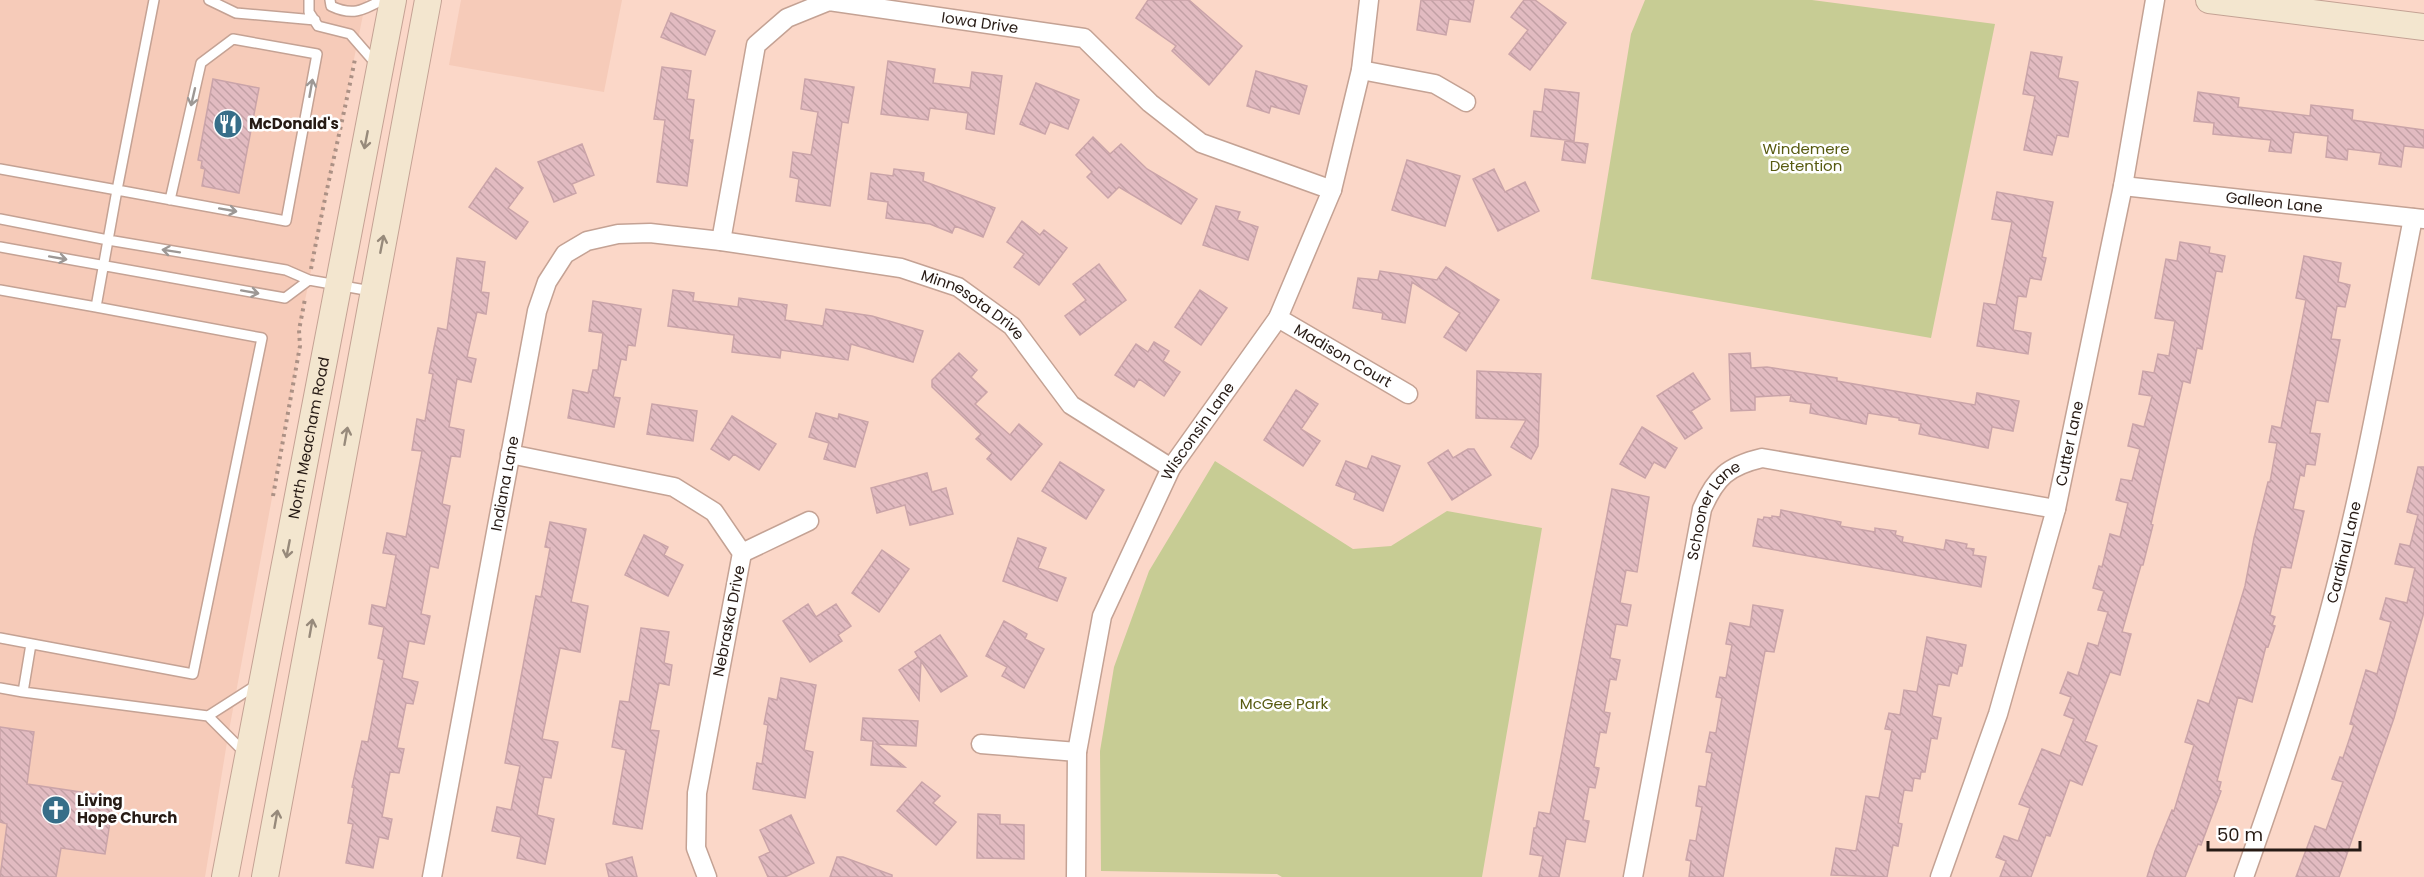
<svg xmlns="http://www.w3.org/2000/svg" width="2424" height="877" viewBox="0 0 2424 877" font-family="Poppins,sans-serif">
  <defs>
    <pattern id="building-back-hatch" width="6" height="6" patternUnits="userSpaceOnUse" patternTransform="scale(1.5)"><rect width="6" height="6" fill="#e2bbc1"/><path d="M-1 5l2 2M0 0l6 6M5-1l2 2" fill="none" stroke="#c2a0a5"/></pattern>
  </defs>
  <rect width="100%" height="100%" fill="#fbd7c8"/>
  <!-- built -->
  <path fill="#f6cbb9" d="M0 0H366L299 330 300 346 228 736 205 877H0Z
    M461 0H622L604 92 449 65Z"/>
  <!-- park -->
  <path fill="#c7cc94" d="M1645 0H1812L1995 24 1931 338 1591 279 1631 34Z
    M1215 461 1353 549 1391 546 1447 511 1542 528 1482 877H1282L1277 874 1101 871 1100 751 1114 667 1149 571Z"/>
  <!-- building -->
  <path fill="url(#building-back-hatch)" stroke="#caa4a9" stroke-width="1.5" d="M1148 0H1189L1242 46 1209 85 1172 51 1176 46 1136 18Z
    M1421 0H1474L1470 22 1449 19 1446 35 1417 30Z
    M1524 0H1535L1566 23 1530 70 1509 54 1528 30 1511 17Z
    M671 13 715 31 705 55 661 37Z
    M2031 52 2062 57 2058 78 2078 82 2068 137 2057 135 2052 155 2024 150 2035 96 2023 94Z
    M888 61 935 69 933 83 970 88 972 72 1002 76 994 134 966 129 968 113 930 108 928 120 881 114Z
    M662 67 691 71 687 99 694 100 689 140H693L687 186 657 182 665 120 654 119Z
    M1256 71 1307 86 1299 114 1271 106 1269 113 1247 106Z
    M213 79 259 88 239 193 202 186 205 169 201 168 202 161 198 160Z
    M805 79 854 87 848 123 842 122 830 206 796 201 799 179 790 177 793 152 811 155 818 112 801 109Z
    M1036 83 1079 100 1068 129 1050 122 1045 134 1020 124Z
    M1545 89 1579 93 1574 141 1531 136 1534 111 1542 112Z
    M2198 92 2239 98 2238 107 2310 116 2311 105 2353 110 2352 120 2424 130V148L2404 146 2401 167 2379 164 2381 153 2348 149 2347 160 2326 157 2328 136 2294 132 2291 153 2269 151 2271 140 2213 134 2214 123 2194 121Z
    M1093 137 1110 154 1121 144 1147 169 1197 199 1181 224 1119 187 1108 198 1087 177 1092 172 1076 155Z
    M1565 141 1588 144 1585 163 1562 160Z
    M582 144 594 175 572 184 576 193 554 202 538 162Z
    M1407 160 1460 176 1445 226 1392 210Z
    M496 168 523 188 508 208 528 222 516 239 469 207Z
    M894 169 924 173 923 181 995 208 983 237 955 226 952 233 930 224 886 218 888 202 868 199 871 173 893 176Z
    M1494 169 1505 192 1525 182 1539 211 1498 231 1473 179Z
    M1997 192 2053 202 2042 257 2046 258 2041 280 2030 278 2026 297 2018 296 2013 330 2031 333 2028 354 1977 346 1984 303 1996 305 2012 222 1992 219Z
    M1216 206 1240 212 1237 220 1258 227 1248 260 1203 245Z
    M1022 221 1040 235 1044 230 1067 248 1039 285 1014 267 1024 254 1007 242Z
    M2180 242 2210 247 2209 253 2225 256 2222 272 2216 271 2202 349 2197 348 2190 383 2183 381 2151 524 2153 525 2143 565H2141L2122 632 2131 634 2120 675 2110 672 2085 741 2097 746 2082 785 2070 780 2050 836 2046 835 2031 877H2000L2006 861 1996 857 2004 836 2018 841 2030 808 2019 804 2042 749 2060 756 2074 719 2064 715 2071 697 2060 693 2068 672 2078 676 2088 643 2098 646 2108 612 2098 610 2104 591 2093 588 2099 566 2102 567 2110 534 2120 537 2128 503 2116 500 2121 479 2132 481 2140 449 2128 446 2133 424 2144 427 2152 396 2139 394 2143 371 2154 373 2158 354 2169 356 2175 321 2155 318 2166 259 2177 261Z
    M2304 256 2341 263 2338 282 2350 285 2345 307 2337 306 2331 339 2340 340 2328 402 2316 400 2310 433 2320 434 2315 465 2306 464 2304 476 2300 475 2293 509 2304 511 2291 568 2281 567 2270 615 2275 617 2272 625 2275 626 2268 647 2266 646 2252 702 2238 697 2217 781 2221 782 2219 790 2221 791 2201 845 2198 844 2185 877H2147L2155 851 2172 810 2174 811 2194 745 2185 742 2198 700 2209 704 2245 586 2254 538 2268 482H2270L2277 443 2269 442 2272 426 2281 428 2306 300 2296 298Z
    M457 258 485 262 481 292 489 293 486 314 477 312 467 357 476 359 471 382 457 379 449 427 464 430 460 457 451 456 442 504 450 506 446 527 438 568 430 566 421 614 430 616 424 644 409 641 402 678 418 682 413 704 406 703 397 748 404 749 399 773 390 772 382 817 392 819 388 839 379 837 373 868 346 863 353 824 348 823 354 788 352 787 362 741 368 742 384 660 378 658 384 627 369 624 372 605 386 608 396 555 383 553 387 533 406 537 422 451 412 450 417 419 425 421 433 374 429 373 438 328 447 330Z
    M1099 264 1126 300 1080 335 1065 316 1086 300 1073 284Z
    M1446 267 1499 300 1466 351 1444 337 1460 313 1412 282 1405 323 1382 319 1383 313 1353 308 1358 278 1378 280 1380 271 1437 280Z
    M673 290 694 293 693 301 738 307 739 298 787 305 785 320 823 326 826 309 872 316 923 331 913 362 851 344 848 360 781 350 780 358 732 352 734 335 668 326Z
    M1200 290 1227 308 1201 345 1175 327Z
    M593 301 641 309 635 346 628 345 626 360 621 359 613 397 620 398 614 427 568 418 573 390 588 393 593 370H598L603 333 589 331Z
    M1154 342 1169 351 1163 361 1180 372 1164 396 1139 379 1134 387 1115 375 1136 344 1148 352Z
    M959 353 977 370 971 377 987 392 975 404 1010 435 1019 424 1042 444 1011 480 987 459 992 453 976 439 981 434 932 387V380Z
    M1750 353 1751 368 1767 367 1837 378V381L1975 405 1977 393 2019 401 2013 431 1992 427 1988 448 1919 434 1921 424 1899 420V418L1868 413 1866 424 1810 413 1811 404 1790 401 1791 395 1755 397V410L1731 411 1729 354Z
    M1477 371 1541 374 1538 446 1531 459 1511 447 1526 420 1476 418Z
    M1693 373 1710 399 1691 411 1702 428 1685 439 1657 396Z
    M1296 390 1318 404 1301 429 1320 441 1303 466 1264 440Z
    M652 404 697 411 693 441 647 434Z
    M816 413 838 419 839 414 868 422 855 467 824 459 829 443 809 437Z
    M732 416 776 444 759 470 734 454 729 460 711 449Z
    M1642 427 1677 448 1665 468 1654 462 1645 478 1620 464Z
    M1468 449H1474L1491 475 1452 500 1428 463 1448 450 1453 458Z
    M1372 456 1400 466 1383 511 1354 499 1356 493 1336 485 1346 461 1367 469Z
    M1060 462 1104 490 1086 519 1042 491Z
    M2418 467H2424V612L2394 718 2339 877H2296L2315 826 2326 830 2343 782 2332 779 2340 757 2343 758 2354 725 2350 724 2366 670 2377 674 2391 622 2380 619 2386 598 2407 603 2415 568 2395 564 2400 544 2410 546 2418 515 2407 512Z
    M927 473 932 492 946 488 953 514 910 525 905 505 877 513 871 488Z
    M1612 489 1649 497 1637 572 1626 570 1620 603 1631 605 1627 626 1616 624 1610 658 1620 660 1616 680 1610 679 1604 712 1610 713 1606 733 1600 732 1594 767 1599 768 1595 788 1589 787 1583 820 1589 821 1585 842 1566 839 1559 877H1539L1543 856 1530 854 1534 828H1536L1539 812 1550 814Z
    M1781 510 1841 522 1840 526 1875 532V528L1896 531 1895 535 1903 537 1902 542 1944 550 1946 540 1967 544 1966 548 1974 549 1973 555 1986 557 1981 587 1753 546 1758 519 1763 520 1764 517 1772 518V516L1780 517Z
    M550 522 586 529 571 602 588 606 580 652 560 648 542 739 558 742 551 778 544 777 537 815 554 819 545 864 517 858 521 837 492 831 497 807 511 810 520 766 505 763 536 596 541 597 550 548 545 547Z
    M644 535 668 547 664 555 683 565 668 596 625 575Z
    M1018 538 1046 548 1038 568 1066 578 1057 601 1003 581Z
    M882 550 909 569 879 612 852 593Z
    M808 604 816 617 836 604 851 626 838 635 842 641 810 662 783 621Z
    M1753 605 1783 610 1774 652 1765 651 1723 877H1689L1691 861 1686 860 1690 840 1696 841 1702 807 1696 806 1699 786 1706 787 1712 753 1706 752 1710 732 1716 733 1722 698 1716 697 1720 677 1726 678 1732 645 1726 644 1730 623 1750 627Z
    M1004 621 1027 634 1025 639 1044 649 1024 688 1002 676 1007 667 986 656Z
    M641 628 669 632 664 663 672 665 669 685 659 683 650 730 659 731 642 829 613 824 626 750 612 747 620 701 629 702Z
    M940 635 967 676 941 692 921 661 919 700 899 670 918 657 915 652Z
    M1927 637 1966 645 1962 666H1959L1957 674 1952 672 1949 686 1938 684 1932 716 1941 718 1937 739 1931 738 1925 772H1921L1920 779 1914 778 1912 791 1904 790 1898 823 1902 824 1898 846 1893 845 1887 877 1831 875 1836 848 1856 851 1866 796 1879 798 1892 730 1885 729 1889 713 1900 715 1904 690 1917 692Z
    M781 678 816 685 804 750 813 752 805 798 753 789 757 763 762 764 768 725 764 724 769 698 777 700Z
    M863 718 918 721 916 746 877 744 905 767 871 765 873 741 861 740Z
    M0 727 34 732 27 784 114 797 105 854 61 848 56 877H0L7 824 0 822Z
    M922 782 940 796 933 803 956 822 936 845 897 811Z
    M978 814 1000 815V824L1024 825V859L977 858Z
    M791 815 814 863 785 877H768L759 857 770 852 760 830Z
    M632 857 637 877H609L606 864Z
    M837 857H843L892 875V877H830Z"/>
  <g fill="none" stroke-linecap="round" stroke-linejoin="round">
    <!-- lane casing -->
    <g stroke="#c4a294" stroke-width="12">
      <path id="lane" d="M209 0 236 13 315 20
        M309 0V12L318 26 350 34 377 65
        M330 0 331 6C352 16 362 11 382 0
        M0 169 117 190 154 0
        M0 219 108 240 286 270 309 280 371 291
        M0 247 285 298 309 280
        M0 290 96 307 117 190 286 221 317 54 233 39 201 63 170 200
        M0 638 193 674 262 338 96 307
        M31 644 23 692 208 716
        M0 688 23 692
        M245 753 208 716 258 684"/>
    </g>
    <!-- street casing -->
    <g stroke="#c4a294" stroke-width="21">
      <g id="street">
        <path d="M1361 70 1435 84 1466 102"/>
        <path id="s1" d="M2123 186 2424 219"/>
        <path id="s2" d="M721 241 756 45 787 18 829 1 1084 38 1150 103 1201 143 1332 190"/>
        <path id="s3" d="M1278 318 1408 394"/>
        <path d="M510 454 674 487 714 512 742 553 697 793 696 848 707 877"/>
        <path d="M742 553 809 521"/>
        <path d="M981 744 1077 752"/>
        <path id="s4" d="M432 877 537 311 547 282 565 254 587 241 618 234 650 233 721 241 901 268 958 287 1012 326 1071 405 1171 468"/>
        <path id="s5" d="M1076 877 1077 752 1102 616 1171 468 1278 318 1332 190 1361 70 1369 0"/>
        <path id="s6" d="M1633 877 1702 509C1716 477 1728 466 1762 458L2056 509"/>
        <path id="s7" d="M1940 877 1998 714 2056 509 2123 186 2155 0"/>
        <path id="s8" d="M2244 877C2275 790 2305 702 2329 613 2364 483 2387 350 2413 218"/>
      </g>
    </g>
    <!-- secondary casing -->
    <g stroke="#c4a294" stroke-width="28">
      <g id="secondary">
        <path d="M2209 0 2424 27"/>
        <path id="s9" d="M225 877 393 0"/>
        <path d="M265 877 428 0"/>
      </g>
    </g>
    <!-- path -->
    <path stroke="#ac9185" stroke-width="4" stroke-dasharray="3 4.5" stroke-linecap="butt" d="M311 269C324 198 341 129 355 59
      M273 496 300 346 299 330 305 299"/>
    <!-- lane -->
    <use href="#lane" stroke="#fff" stroke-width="9"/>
    <!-- street -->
    <use href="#street" stroke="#fff" stroke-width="18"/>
    <!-- secondary -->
    <use href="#secondary" stroke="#f3e6cf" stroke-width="26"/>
  </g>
  <!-- one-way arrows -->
  <defs><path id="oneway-shaft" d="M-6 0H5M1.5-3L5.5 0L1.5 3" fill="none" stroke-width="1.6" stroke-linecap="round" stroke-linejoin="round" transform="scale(1.5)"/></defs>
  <g stroke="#9d9895">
    <use href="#oneway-shaft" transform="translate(311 88) rotate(-80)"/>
    <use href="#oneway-shaft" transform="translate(193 97) rotate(103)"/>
    <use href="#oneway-shaft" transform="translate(228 210) rotate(10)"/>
    <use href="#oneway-shaft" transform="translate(171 251) rotate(-171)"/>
    <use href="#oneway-shaft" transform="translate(58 258) rotate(10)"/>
    <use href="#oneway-shaft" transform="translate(250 292) rotate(10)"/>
  </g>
  <g stroke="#978a7b">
    <use href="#oneway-shaft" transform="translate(366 140) rotate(101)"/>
    <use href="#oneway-shaft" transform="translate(382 244) rotate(-79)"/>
    <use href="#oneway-shaft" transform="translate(346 436) rotate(-80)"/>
    <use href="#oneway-shaft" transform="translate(288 549) rotate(101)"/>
    <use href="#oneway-shaft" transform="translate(311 628) rotate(-80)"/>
    <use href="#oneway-shaft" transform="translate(276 819) rotate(-80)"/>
  </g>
  <!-- icons -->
  <defs>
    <g id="restaurant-disc" transform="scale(1.5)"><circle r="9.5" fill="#376e89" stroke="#fff"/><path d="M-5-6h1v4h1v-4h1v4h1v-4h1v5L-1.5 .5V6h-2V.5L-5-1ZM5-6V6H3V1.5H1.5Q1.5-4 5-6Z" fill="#fff"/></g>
    <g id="church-disc" transform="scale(1.5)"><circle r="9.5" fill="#376e89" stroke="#fff"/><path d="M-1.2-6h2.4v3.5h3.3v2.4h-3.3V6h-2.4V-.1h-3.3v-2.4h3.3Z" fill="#fff"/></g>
  </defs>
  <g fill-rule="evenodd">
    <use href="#restaurant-disc" x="228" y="124"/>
    <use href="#church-disc" x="56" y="810"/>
  </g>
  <g text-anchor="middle" stroke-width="5" stroke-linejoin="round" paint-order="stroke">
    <!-- street labels -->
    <g font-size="15" fill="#261a14" stroke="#fff">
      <text dy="5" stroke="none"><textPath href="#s2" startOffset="438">Iowa Drive</textPath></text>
      <text dy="5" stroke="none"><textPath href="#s1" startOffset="152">Galleon Lane</textPath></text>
      <text dy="5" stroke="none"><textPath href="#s4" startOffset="1064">Minnesota Drive</textPath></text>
      <text dy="5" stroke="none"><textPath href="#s3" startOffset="75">Madison Court</textPath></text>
      <text dy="5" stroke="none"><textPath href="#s5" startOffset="472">Wisconsin Lane</textPath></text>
      <text dy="5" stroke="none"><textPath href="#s9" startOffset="447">North Meacham Road</textPath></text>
      <text dy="5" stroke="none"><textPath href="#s7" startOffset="453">Cutter Lane</textPath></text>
      <text dy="5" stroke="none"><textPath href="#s4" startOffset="400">Indiana Lane</textPath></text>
      <text dy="5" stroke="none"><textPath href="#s6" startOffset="378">Schooner Lane</textPath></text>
      <text dy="5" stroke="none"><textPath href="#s8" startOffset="340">Cardinal Lane</textPath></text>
      <text transform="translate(729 621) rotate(-79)" y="5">Nebraska Drive</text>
    </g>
    <!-- poi labels -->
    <g font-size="15" font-weight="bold" fill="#261a14" stroke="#fff" text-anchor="start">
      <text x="249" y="129">McDonald's</text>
      <text x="77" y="806">Living<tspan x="77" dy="17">Hope Church</tspan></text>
    </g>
    <!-- park labels -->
    <g font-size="15" fill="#575a10" stroke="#fff">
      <text x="1806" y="154">Windemere<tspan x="1806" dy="17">Detention</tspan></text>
      <text x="1284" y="709">McGee Park</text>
    </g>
  </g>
  <!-- scale -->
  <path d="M2208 841v9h152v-9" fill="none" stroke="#261a14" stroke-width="3"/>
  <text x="2217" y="841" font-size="18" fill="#261a14" stroke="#ffffff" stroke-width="4.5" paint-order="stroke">50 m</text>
</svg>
